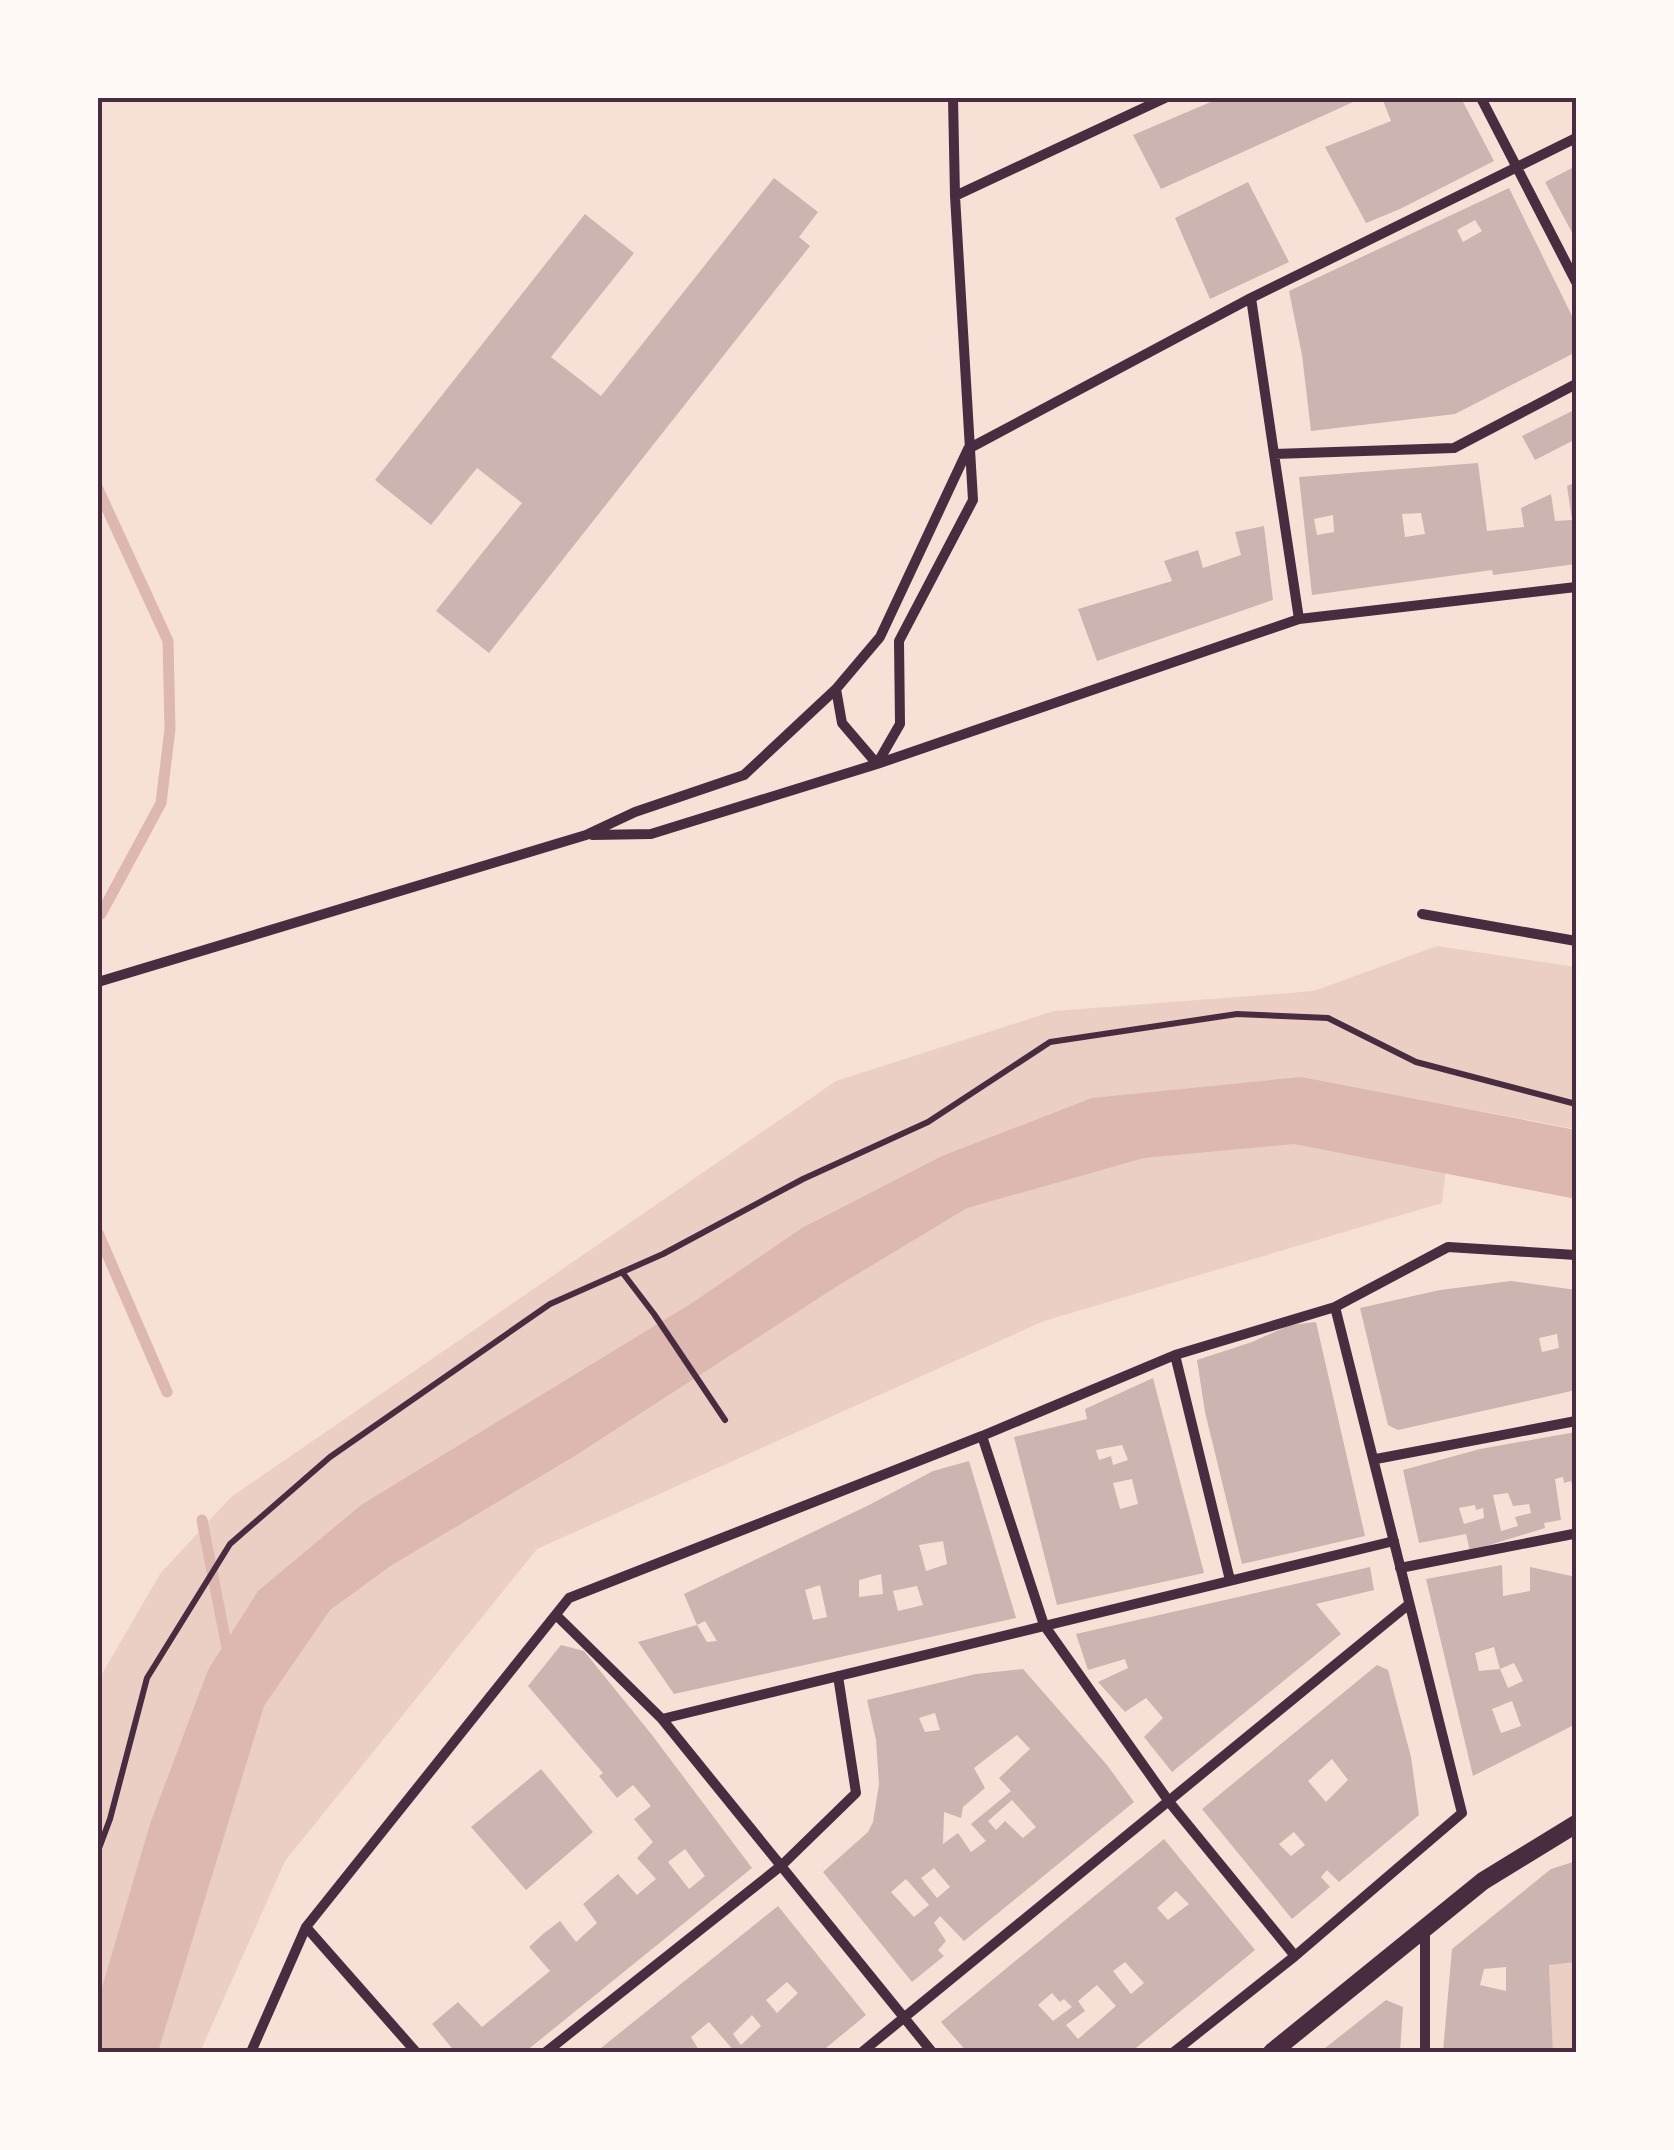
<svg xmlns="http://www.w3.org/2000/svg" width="1674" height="2150" viewBox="0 0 1674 2150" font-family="'Titillium Web',sans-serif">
  <rect width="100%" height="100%" fill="#f7e1d7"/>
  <!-- green -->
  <path fill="#ebcfc5" d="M1437 946 1576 967V1129L1453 1106 1442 1203 1044 1321 537 1549 285 1861 200 2052H98V1681L160 1574 231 1497 836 1081 1054 1011 1314 991Z
    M1576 1962V2052H1553L1549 1964Z"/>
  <!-- water -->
  <path fill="#dcb8b0" d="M1301 1077 1576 1130V1199L1294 1144 1144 1158 967 1208 836 1287 573 1457 392 1565 330 1610 264 1706 158 2052H98V2001L150 1824 208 1670 258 1591 361 1505 692 1303 802 1228 942 1156 1092 1098Z"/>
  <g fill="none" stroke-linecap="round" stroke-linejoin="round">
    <!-- stream -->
    <path stroke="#dcb8b0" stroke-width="11" d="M98 489 168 641 170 729 161 803 101 914
      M98 1233 167 1392
      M202 1520 228 1653"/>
  </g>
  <!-- building -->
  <path fill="#ccb4b1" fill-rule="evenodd" d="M1220 98H1362L1161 189 1133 135Z
    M1382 98H1461L1494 161 1400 209 1366 223 1325 147 1391 121Z
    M1576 166V240L1545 182Z
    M774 178 818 212 799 237 810 246 489 653 436 611 522 503 477 468 431 525 375 480 585 214 634 253 551 357 601 396Z
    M1248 182 1289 262 1210 299 1175 218Z
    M1509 188 1576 324V352L1455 414 1311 431 1302 355 1289 291ZM1475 220 1482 231 1463 242 1457 230Z
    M1576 409V439L1535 460 1522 436Z
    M1478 463 1487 531 1524 527 1521 508 1551 494 1555 521 1572 520 1567 486 1576 482V564L1493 575 1492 570 1312 595 1299 477ZM1421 513 1425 534 1405 537 1402 514ZM1333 515 1334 532 1317 535 1314 519Z
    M1264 526 1273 600 1097 661 1078 609 1172 581 1164 561 1198 550 1203 568 1241 555 1235 532Z
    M1511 1281 1576 1290V1317L1574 1318 1576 1390 1398 1430 1388 1425 1360 1308 1440 1290ZM1557 1334 1559 1348 1542 1352 1539 1338Z
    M1316 1322 1365 1536 1242 1564 1205 1412 1197 1360 1252 1342 1290 1325Z
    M1153 1378 1204 1573 1057 1605 1014 1437 1087 1419 1085 1409ZM1122 1445 1128 1460 1113 1465 1111 1456 1099 1460 1096 1450ZM1132 1479 1138 1504 1120 1509 1113 1483Z
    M1576 1432V1498L1571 1481 1564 1483 1563 1477 1555 1479 1561 1520 1544 1523 1545 1528 1470 1551 1466 1534 1419 1543 1403 1470 1480 1449ZM1508 1493 1513 1506 1529 1504 1531 1513 1515 1517 1518 1526 1501 1531 1493 1495ZM1475 1505 1476 1510 1483 1508 1484 1518 1464 1524 1459 1508Z
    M969 1461 1016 1618 674 1694 638 1642 697 1625 707 1642 717 1641 705 1621 697 1625 684 1594 869 1505 933 1471ZM943 1541 947 1564 926 1571 919 1545ZM881 1574 883 1594 859 1597V1580ZM820 1585 827 1617 813 1620 805 1590ZM917 1586 923 1605 898 1611 893 1591Z
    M1502 1565 1503 1596 1530 1591V1567L1576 1577V1724L1473 1776 1426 1579ZM1494 1647 1500 1669 1479 1671 1475 1653ZM1514 1663 1523 1681 1508 1688 1500 1669ZM1512 1701 1521 1726 1501 1733 1492 1709Z
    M1370 1567 1374 1590 1316 1604 1341 1634 1172 1772 1144 1737 1163 1718 1146 1698 1125 1712 1098 1682 1128 1668 1125 1659 1088 1670 1076 1634Z
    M561 1645 584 1651 652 1735 752 1868 525 2052H455L432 2024 458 2002 482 2027 550 1971 529 1947 543 1934 560 1921 576 1942 597 1923 583 1904 618 1874 637 1895 656 1879 637 1858 653 1842 634 1819 651 1806 633 1785 617 1798 599 1776 603 1773 528 1686ZM685 1849 705 1876 689 1889 668 1862Z
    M1377 1665 1388 1670 1411 1757 1419 1815 1339 1882 1327 1870 1321 1877 1330 1887 1292 1919 1202 1809ZM1332 1759 1348 1780 1326 1802 1308 1781ZM1294 1832 1305 1845 1291 1856 1279 1844Z
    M1023 1669 1107 1765 1134 1802 964 1941 940 1916 934 1923 946 1941 938 1950 944 1956 912 1982 823 1872 868 1832 873 1822 879 1784 876 1740 867 1700 976 1674ZM935 1713 940 1730 925 1732 919 1718ZM1017 1735 1030 1749 999 1778 1011 1791 971 1824 986 1841 971 1852 958 1833 943 1844 944 1812 961 1818 963 1807 985 1788 974 1768ZM1012 1800 1036 1827 1023 1838 1005 1821 996 1830 988 1821ZM934 1868 950 1887 937 1898 921 1878ZM906 1879 929 1905 914 1917 891 1892Z
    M541 1769 593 1832 526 1890 471 1827Z
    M1164 1839 1255 1950 1131 2052H967L941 2022ZM1176 1891 1189 1904 1168 1920 1157 1908ZM1125 1962 1144 1983 1131 1994 1113 1971ZM1097 1985 1116 2006 1078 2039 1066 2025 1085 2011 1078 2001ZM1052 1993 1060 2002 1064 1999 1072 2007 1053 2021 1038 2005Z
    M1576 1861V1962L1549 1965 1553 2052H1443L1452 1949 1551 1869ZM1506 1967V1991L1480 1985 1484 1969Z
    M778 1906 866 2015 821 2052H735L709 2022 691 2037 700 2052H596ZM787 1982 798 1993 777 2013 766 2000ZM752 2015 761 2026 741 2045 733 2034Z
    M1386 2000 1403 2007 1400 2052H1320Z"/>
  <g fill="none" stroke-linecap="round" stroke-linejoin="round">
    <!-- path -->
    <path stroke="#4a2c40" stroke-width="6" d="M622 1272 654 1314 725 1420
      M98 1851 110 1819 147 1678 230 1544 330 1457 550 1304 663 1254 803 1179 928 1122 1050 1042 1237 1014 1328 1018 1416 1062 1576 1104"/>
    <!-- minor -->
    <path stroke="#4a2c40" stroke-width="10" d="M1481 98 1576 282
      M955 196 1165 98
      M1251 298 1274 454 1454 448 1576 384
      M968 449 1251 298 1576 138
      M1274 454 1299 619
      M836 689 842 723 877 764 900 724 899 641 973 500 955 196 953 98
      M592 835 651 834 877 764 1299 619 1576 587
      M1422 914 1576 941
      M98 982 586 835 635 812 744 775 836 689 880 637 968 449
      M1175 1355 1230 1580
      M982 1436 1044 1625 1170 1803 1295 1956
      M1376 1459 1576 1421
      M1400 1568 1573 1534
      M556 1615 662 1719 932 2052
      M662 1719 1394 1541
      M306 1927 416 2052
      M1425 1930V2052
      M251 2052 306 1927 569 1598 982 1436 1175 1355 1335 1307 1448 1247 1576 1255
      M546 2052 782 1865 856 1793 838 1676
      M862 2052 1408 1605
      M1174 2052 1295 1956 1462 1813 1335 1307"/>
    <!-- tertiary -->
    <path stroke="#4a2c40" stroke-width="18" d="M1272 2052 1483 1881 1576 1824"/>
  </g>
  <!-- border -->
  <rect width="1674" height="2150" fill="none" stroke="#fffaf5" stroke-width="200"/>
  <rect x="100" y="100" width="1474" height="1950" fill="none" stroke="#4a2c40" stroke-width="4"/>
</svg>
